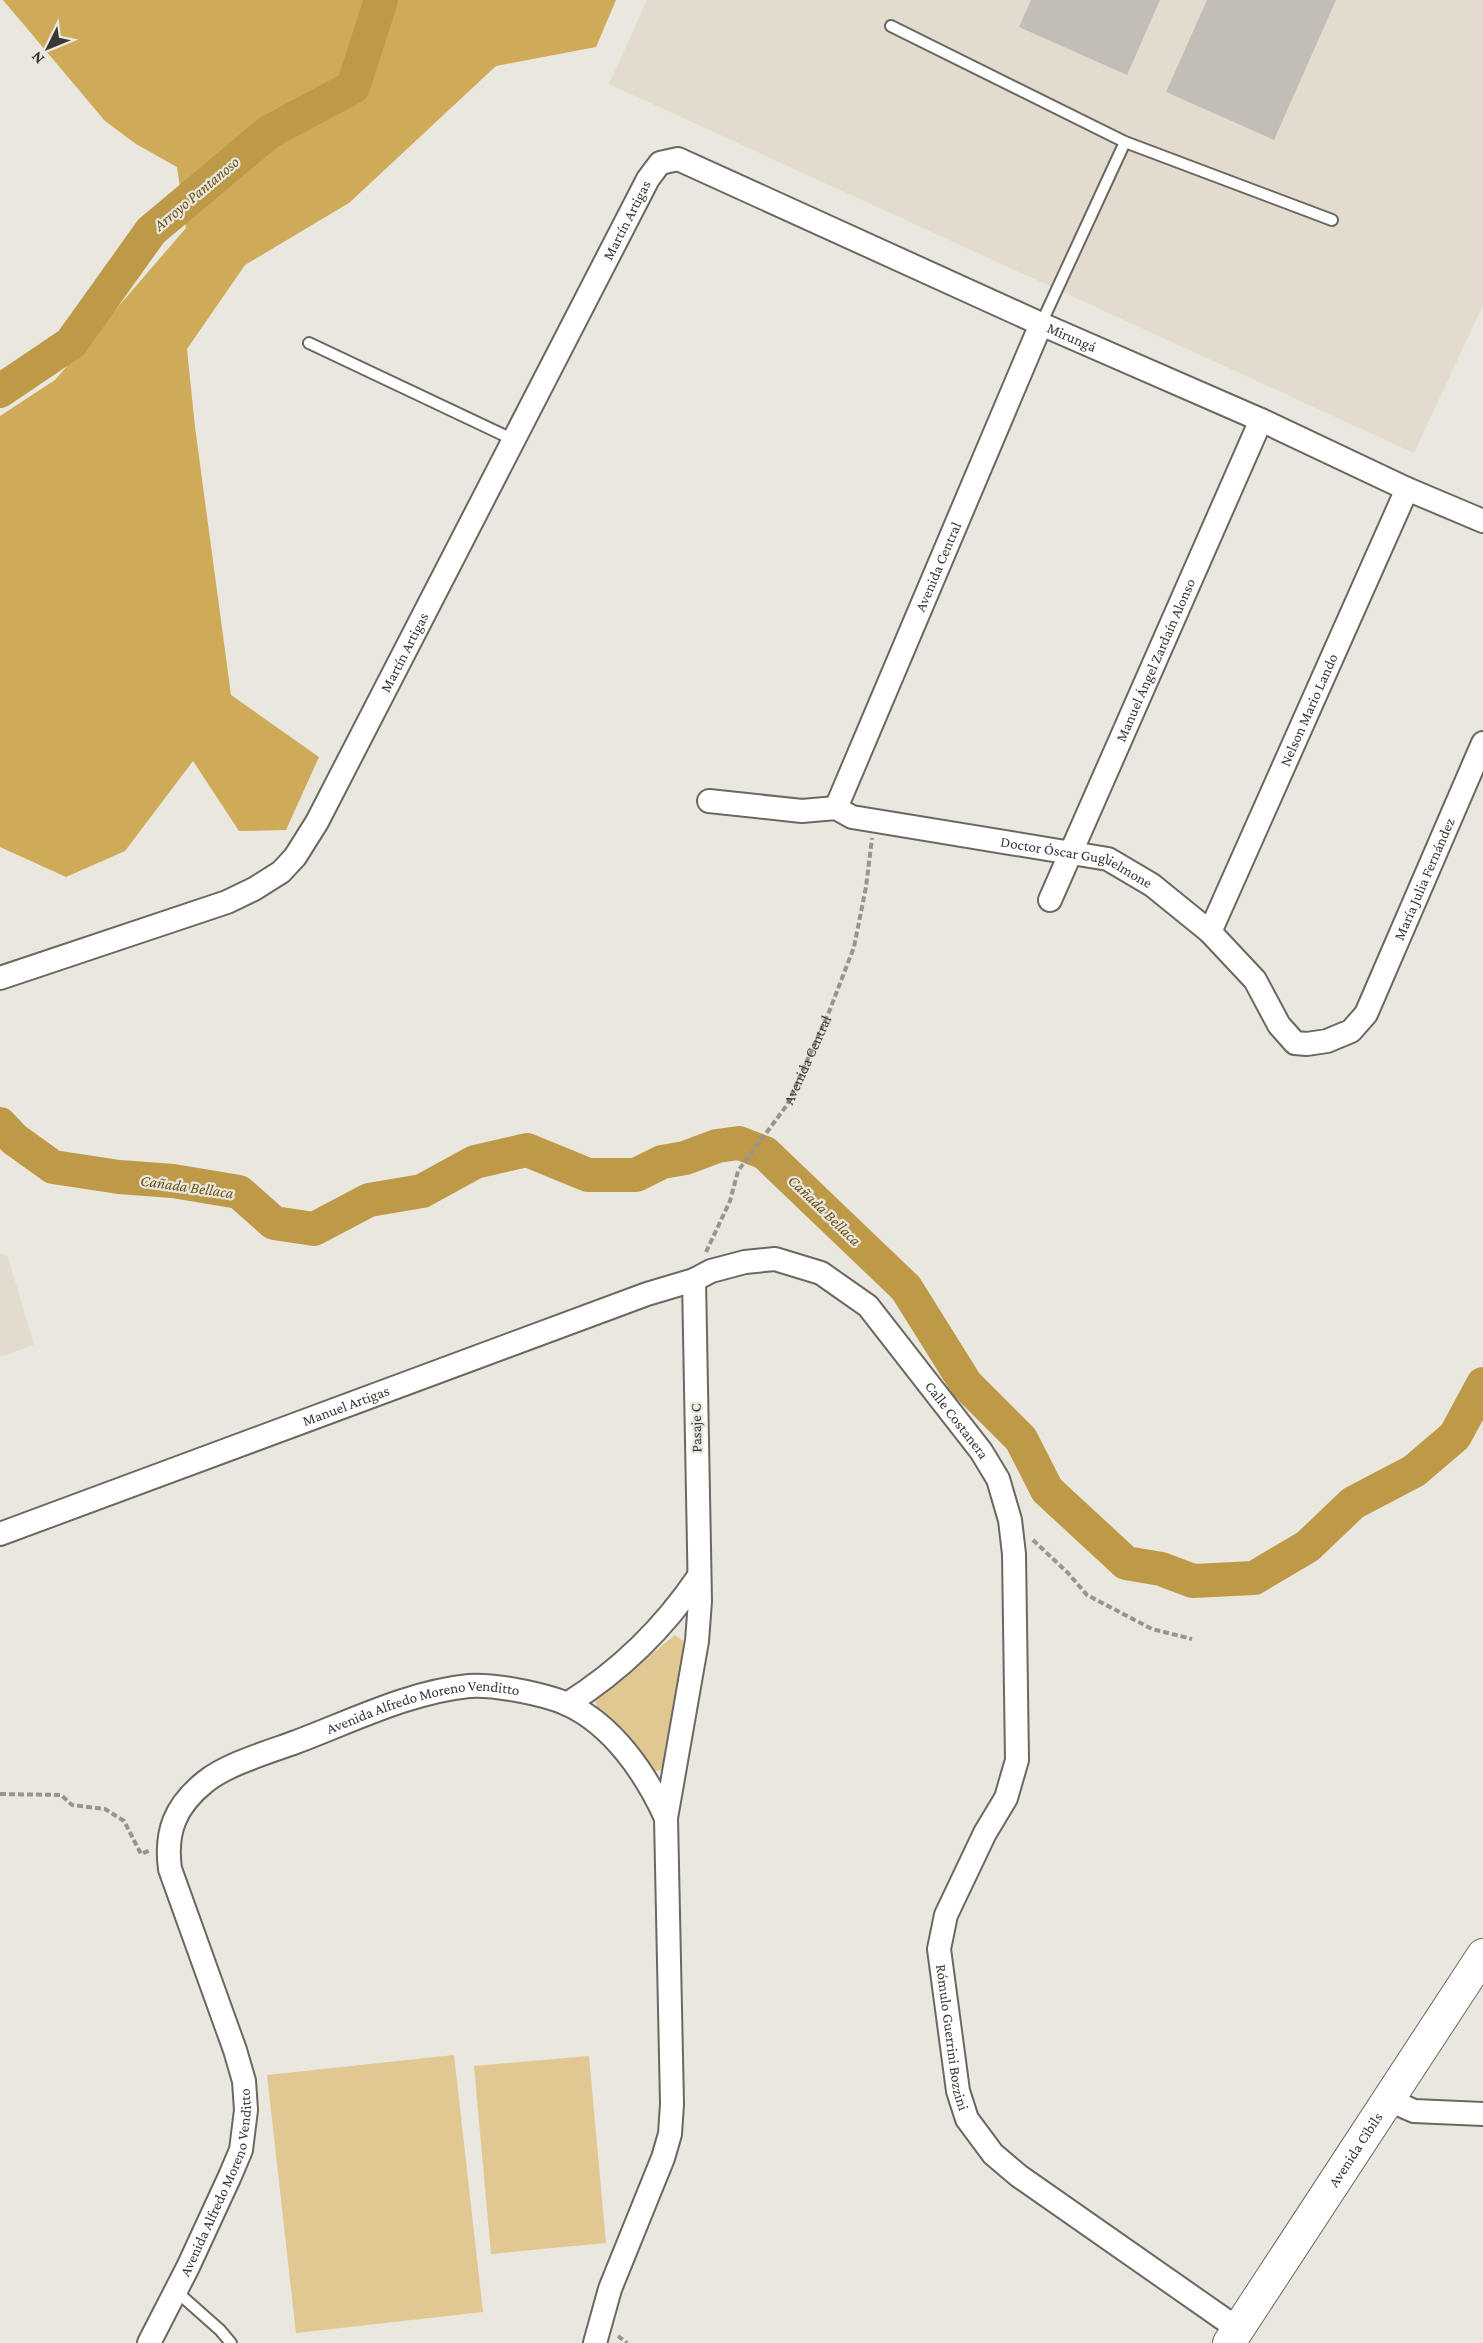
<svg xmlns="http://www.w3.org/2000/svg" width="1483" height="2343" viewBox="0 0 1483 2343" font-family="'Crimson Pro',serif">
  <rect width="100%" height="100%" fill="#eae7df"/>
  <!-- built -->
  <path fill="#e3dcce" d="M647 0H1483V305L1414 453 609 84Z
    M0 1253 8 1257 34 1345 0 1357Z"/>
  <!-- green -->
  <path fill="#e1c893" d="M675 1635 686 1643 667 1768C662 1770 658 1772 653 1770 641 1765 595 1711 595 1700Z
    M454 2055 483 2312 296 2333 267 2075Z
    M589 2056 606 2243 491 2254 474 2066Z"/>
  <!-- forest -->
  <path fill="#cfaa58" d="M3 0H616L596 47 496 66 349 203 245 265 187 349 195 427 231 695 319 757 286 830 239 831 193 761 125 851 66 877 0 847V416L55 380 186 228 177 167 136 144 105 121Z"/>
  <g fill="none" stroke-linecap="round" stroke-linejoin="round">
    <!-- river -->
    <path stroke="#be9a48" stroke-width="34" d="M0 391 71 343 151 231 269 132 353 87 381 0
      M0 1124 14 1139 53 1167 119 1177 173 1181 239 1192 274 1223 314 1229 369 1200 422 1191 475 1162 527 1150 588 1175H636L662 1162 685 1158 717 1146 739 1143 765 1153 906 1288 966 1384 1021 1439 1047 1490 1126 1563 1161 1569 1193 1581 1254 1578 1308 1546 1353 1503 1414 1471 1455 1436 1483 1384"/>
  </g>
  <!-- building -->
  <path fill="#c2beb7" d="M1031 0H1160L1127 75 1019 27Z
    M1207 0H1336L1274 140 1166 92Z"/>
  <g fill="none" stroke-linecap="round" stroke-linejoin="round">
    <!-- lane casing -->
    <g stroke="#6b6862" stroke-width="14">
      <path id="lane" d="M891 26 1125 142 1332 220
        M1041 324 1125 142
        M309 343 514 440
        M176 2291 220 2330 231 2343"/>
    </g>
    <!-- street casing -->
    <g stroke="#6b6862" stroke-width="26">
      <g id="street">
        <path id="s2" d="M709 801 802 811 836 808 852 817 1108 859 1152 885 1210 932 1255 980 1279 1025 1295 1043 1307 1044 1327 1041 1351 1031 1366 1014 1483 743"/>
        <path id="s3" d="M836 808 1041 324"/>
        <path id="s4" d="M1050 900 1261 420"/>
        <path id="s5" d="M1210 932 1407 489"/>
        <path id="s6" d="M0 978 227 902 254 889 281 872 295 857 317 822 648 179 660 163 678 159 1041 324 1261 420 1407 489 1483 521"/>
        <path id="s7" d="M0 1534 647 1294 694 1280 711 1271 745 1262 775 1259 821 1273 868 1306 981 1451 998 1479 1010 1520 1014 1554 1017 1760 1006 1798 985 1833 946 1915 939 1949 958 2091 967 2119 993 2154 1019 2176 1238 2329"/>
        <path d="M567 1704C620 1671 664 1628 699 1576"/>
        <path d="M666 1818 697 1641 700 1601 694 1280"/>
        <path d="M1389 2100 1414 2111 1483 2114"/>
        <path id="s8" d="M149 2343 188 2267 230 2176 241 2150 246 2110 244 2081 235 2050 170 1869C165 1832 175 1806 205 1782 227 1764 269 1752 296 1742 352 1721 409 1692 469 1686 493 1684 545 1694 567 1704 613 1725 646 1774 666 1818L672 2104 670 2134 663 2158 610 2289 595 2343"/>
      </g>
    </g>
    <!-- secondary casing -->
    <g stroke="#6b6862" stroke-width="34">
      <g id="secondary">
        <path id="s9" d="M1229 2343 1483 1955"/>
      </g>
    </g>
    <!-- path -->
    <g stroke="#97958f" stroke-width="4" stroke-dasharray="6 3" stroke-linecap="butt">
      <path id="s1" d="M706 1252 730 1201 738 1171 787 1105 829 1012 854 947 866 887 872 838"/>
      <path d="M1033 1540 1068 1573 1087 1595 1152 1629 1192 1639"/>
      <path d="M0 1794 61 1795 72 1805 105 1809 124 1821 141 1854 151 1850"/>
      <path d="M618 2336 627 2343"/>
    </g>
    <!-- lane -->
    <use href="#lane" stroke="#fff" stroke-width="10"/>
    <!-- street -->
    <use href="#street" stroke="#fff" stroke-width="22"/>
    <!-- secondary -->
    <use href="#secondary" stroke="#fff" stroke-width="32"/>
  </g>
  <g text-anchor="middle" stroke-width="4.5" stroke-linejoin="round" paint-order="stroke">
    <!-- street labels -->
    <g font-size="15" fill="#393835" stroke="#eae7df">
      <text dy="5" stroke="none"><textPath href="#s6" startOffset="1040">Martín Artigas</textPath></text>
      <text dy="5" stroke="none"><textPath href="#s6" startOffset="1557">Mirungá</textPath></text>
      <text dy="5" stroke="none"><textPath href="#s3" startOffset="262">Avenida Central</textPath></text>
      <text dy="5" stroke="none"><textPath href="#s6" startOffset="554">Martín Artigas</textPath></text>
      <text dy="5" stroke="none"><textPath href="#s4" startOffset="262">Manuel Ángel Zardaín Alonso</textPath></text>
      <text dy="5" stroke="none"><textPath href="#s5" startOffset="243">Nelson Mario Lando</textPath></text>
      <text dy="5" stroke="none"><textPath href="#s2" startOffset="376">Doctor Óscar Guglielmone</textPath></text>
      <text dy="5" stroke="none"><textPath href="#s2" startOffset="900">María Julia Fernández</textPath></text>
      <text dy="5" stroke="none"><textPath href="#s1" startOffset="219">Avenida Central</textPath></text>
      <text dy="5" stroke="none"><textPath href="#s7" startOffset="369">Manuel Artigas</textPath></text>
      <text dy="5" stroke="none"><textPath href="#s7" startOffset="1074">Calle Costanera</textPath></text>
      <text transform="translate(696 1428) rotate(-91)" y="5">Pasaje C</text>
      <text dy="5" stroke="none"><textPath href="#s8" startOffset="840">Avenida Alfredo Moreno Venditto</textPath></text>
      <text dy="5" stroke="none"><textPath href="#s7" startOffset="1724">Rómulo Guerrini Bozzini</textPath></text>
      <text dy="5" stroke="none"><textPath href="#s9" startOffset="231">Avenida Cibils</textPath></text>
      <text dy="5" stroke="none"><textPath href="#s8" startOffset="176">Avenida Alfredo Moreno Venditto</textPath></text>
    </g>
    <!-- water labels -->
    <g font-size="16" font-style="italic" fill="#6b5214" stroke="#eae7df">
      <text transform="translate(196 193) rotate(-40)" y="6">Arroyo Pantanoso</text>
      <text transform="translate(187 1186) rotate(8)" y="6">Cañada Bellaca</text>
      <text transform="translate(825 1210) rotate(44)" y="6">Cañada Bellaca</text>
    </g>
  </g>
  <!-- north arrow -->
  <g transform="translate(48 48) rotate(227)" stroke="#eae7df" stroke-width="4.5" paint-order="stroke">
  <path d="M0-4.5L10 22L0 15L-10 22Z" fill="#393835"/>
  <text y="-9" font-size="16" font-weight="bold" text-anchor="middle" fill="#393835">N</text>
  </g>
</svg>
